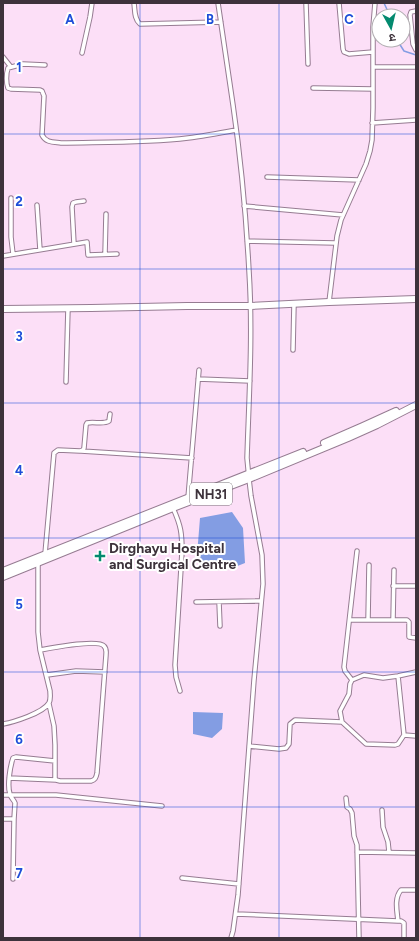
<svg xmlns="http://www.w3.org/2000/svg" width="419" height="941" viewBox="0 0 419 941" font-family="Figtree,'Noto Sans Devanagari',sans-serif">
  <rect width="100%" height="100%" fill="#fcdff7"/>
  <!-- water -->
  <path fill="#839de3" d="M232 512 243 528 245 563 235 567 203 565 197 555 200 518Z
    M193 712 223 713 222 729 212 738 193 734Z"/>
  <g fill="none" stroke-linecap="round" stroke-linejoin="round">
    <!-- stream -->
    <path stroke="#839de3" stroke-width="1.5" d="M384 3 390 16
      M397 40 404 51 416 55"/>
    <!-- minor casing -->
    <g stroke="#967c92" stroke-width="5.5">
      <path id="minor" d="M134 3C135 10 134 19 140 24L221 22
        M218 3C223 37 228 71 233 105 241 160 246 215 249 271 253 333 249 396 247 458L249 479 251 496 262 555 263 584 254 680 238 895 233 931 231 938
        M306 3 308 64
        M339 3 343 49 344 52 349 54 373 52
        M416 11 411 12 410 15 413 44 416 50
        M82 53 90 17 92 3
        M3 57 11 67
        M45 65 23 64 8 68C6 74 6 83 8 88L11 89 40 90 42 91 44 96 42 135C46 143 54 142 61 143 103 142 146 143 188 138 204 136 220 133 236 130
        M373 67H416
        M313 88 373 89
        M372 123 416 120
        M267 177 359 180
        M11 198V237L13 254
        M37 205 40 250
        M244 206 343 215
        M247 241 335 243
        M74 244 72 207 73 203 76 202 84 201
        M105 254 106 214
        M3 256 87 242 88 255 117 254
        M329 302 337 236 341 220 366 164 370 151 372 140 373 108V27L375 3
        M293 350 294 304
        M198 379 250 381
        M66 382 68 308
        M81 451 192 458
        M188 498 199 370
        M173 508C181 526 182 533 182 552L175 665 176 677 180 691
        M45 554 54 453 58 450 80 451 83 450 84 448 86 425 87 423C94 421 103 425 109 421L110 414
        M38 563V632L40 650
        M393 586H416
        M196 602 261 601
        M219 602 220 626
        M350 620H407L409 622V637L416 638
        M368 620 369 565
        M393 620 394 570
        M416 672 398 676 383 678 364 675 352 680 350 684 349 694 340 711 342 722 366 744 395 745 398 744 404 735 416 736
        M47 675 76 671 105 672
        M398 676 404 735
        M352 680 345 671 344 667 357 551
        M3 724C14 722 43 713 49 703 51 699 50 695 50 691L40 650C51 648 98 639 104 646 107 649 106 652 106 655L97 773C96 778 95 780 91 781H60L56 780 55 778V745L54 726 49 704
        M249 746 279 749 286 748 289 744 290 724 295 720 342 722
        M9 778 56 780
        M3 795H56L162 806
        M346 798 347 807 350 809 352 813 354 836 357 845 359 938
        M382 810 383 827 388 842 389 852
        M3 819H14
        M357 852 416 853
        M182 878 239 884
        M13 879 14 819 15 803C14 800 10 797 10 794 7 786 10 767 13 758L16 757 55 761
        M236 914 398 921C397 911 394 898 401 890H416
        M398 921H401L404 923V938"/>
    </g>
    <!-- primary casing -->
    <g stroke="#967c92" stroke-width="8">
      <path id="primary" d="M3 309 91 308 187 306H251L329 302 416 299"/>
    </g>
    <!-- trunk casing -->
    <g stroke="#967c92" stroke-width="8">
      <path id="trunk" d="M324 443 363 426 396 411
        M3 571 303 452
        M3 577 173 508 249 479 348 438 377 425 416 405"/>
    </g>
    <!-- minor -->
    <use href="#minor" stroke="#fff" stroke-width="3.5"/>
    <!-- primary -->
    <use href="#primary" stroke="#fff" stroke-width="6"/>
    <!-- trunk -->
    <use href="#trunk" stroke="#fff" stroke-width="6"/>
  </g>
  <!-- grid -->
  <path fill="none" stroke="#1d4ed8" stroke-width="1" stroke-opacity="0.55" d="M140 3V938M279 3V938M3 134H416M3 269H416M3 403H416M3 538H416M3 672H416M3 807H416"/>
  <!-- markers -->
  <path fill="#038a6f" stroke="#fff" stroke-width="1.5" d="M98 550h4v4h4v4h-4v4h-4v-4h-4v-4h4z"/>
  <g text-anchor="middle" stroke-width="4" stroke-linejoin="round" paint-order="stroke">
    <!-- shield labels -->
    <rect fill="#fff" stroke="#777076" stroke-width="1" x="190" y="483" width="42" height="22" rx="3"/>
    <g font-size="13" font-weight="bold" fill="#3d323b">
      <text x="211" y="499">NH31</text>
    </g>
    <!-- poi labels -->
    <g font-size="14" font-weight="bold" fill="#3d323b" stroke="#fff" text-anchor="start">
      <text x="109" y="553">Dirghayu Hospital<tspan x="109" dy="16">and Surgical Centre</tspan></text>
    </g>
  </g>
  <g font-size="13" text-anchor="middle" font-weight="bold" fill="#1d4ed8" stroke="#fff" stroke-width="4" stroke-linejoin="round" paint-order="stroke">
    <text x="70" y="24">A</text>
    <text x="210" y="24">B</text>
    <text x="349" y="24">C</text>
    <text x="19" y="72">1</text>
    <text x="19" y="206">2</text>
    <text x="19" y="341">3</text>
    <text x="19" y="475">4</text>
    <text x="19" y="609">5</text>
    <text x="19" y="744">6</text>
    <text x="19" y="878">7</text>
  </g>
  <!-- border -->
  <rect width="419" height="941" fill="none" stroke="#3d323b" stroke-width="8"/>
  <!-- north arrow -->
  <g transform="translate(391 28) rotate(172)"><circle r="19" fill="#ffffff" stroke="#b1adb1"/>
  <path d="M0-3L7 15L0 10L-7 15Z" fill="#038a6f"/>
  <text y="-6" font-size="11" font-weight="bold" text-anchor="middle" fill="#3d323b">उ</text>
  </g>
</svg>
